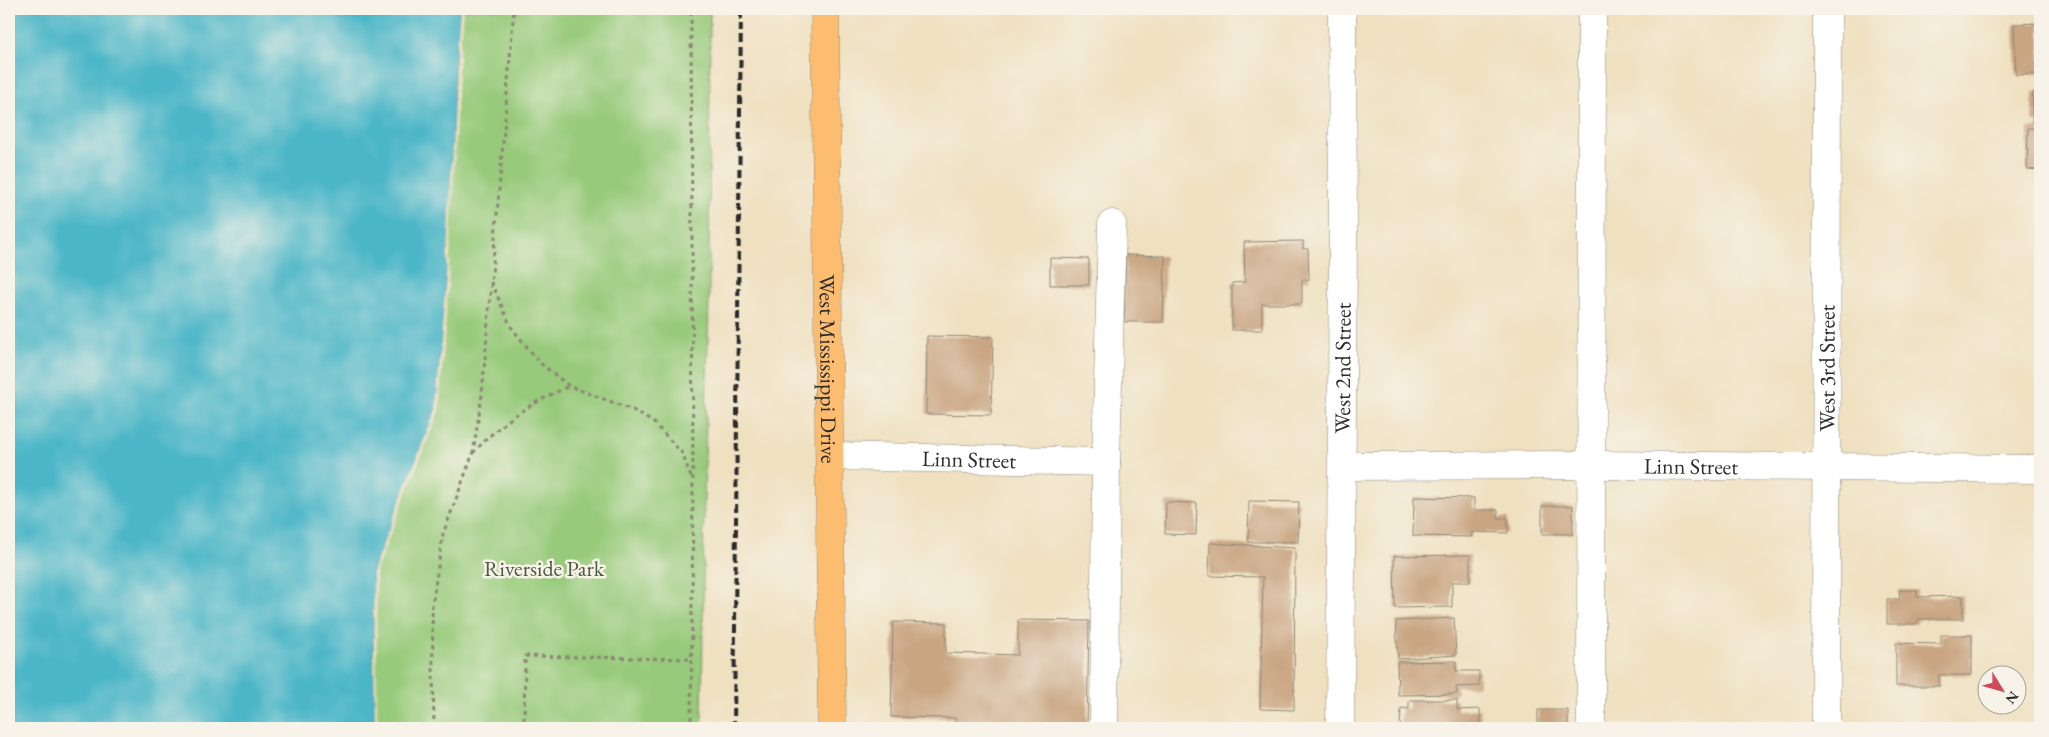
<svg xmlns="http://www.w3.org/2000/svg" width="2049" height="737" viewBox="0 0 2049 737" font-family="'EB Garamond',serif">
  <rect width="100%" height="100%" fill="#f7f3e8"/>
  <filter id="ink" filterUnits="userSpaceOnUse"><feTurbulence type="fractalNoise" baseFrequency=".02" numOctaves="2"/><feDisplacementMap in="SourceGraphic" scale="10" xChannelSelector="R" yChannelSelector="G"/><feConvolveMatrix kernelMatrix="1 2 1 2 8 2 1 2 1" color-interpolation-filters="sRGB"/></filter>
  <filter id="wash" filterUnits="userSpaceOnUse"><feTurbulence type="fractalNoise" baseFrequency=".0096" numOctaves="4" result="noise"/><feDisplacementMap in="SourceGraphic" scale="20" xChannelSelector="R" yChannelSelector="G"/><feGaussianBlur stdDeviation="1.12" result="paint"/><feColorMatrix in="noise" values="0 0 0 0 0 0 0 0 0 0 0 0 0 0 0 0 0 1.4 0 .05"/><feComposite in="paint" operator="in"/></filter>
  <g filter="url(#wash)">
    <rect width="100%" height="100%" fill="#efe0c0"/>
    <!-- green -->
    <path fill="#97ca7a" stroke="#617a52" d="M460 9H710L709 298 704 500 702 728H375L373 570 436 411Z"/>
    <!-- water -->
    <path fill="#4bb6c8" stroke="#3b707a" d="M9 9H460L455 68 449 238 436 411 373 570 375 728H9Z"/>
    <!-- pier -->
    <path fill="#efe0c0" d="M460 9H463L458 68 451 238 439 411 376 570 377 728H375L373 570 436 410 449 238 455 68Z"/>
    <g id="blocks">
      <!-- building -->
      <path fill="#c9a582" d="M2040 23V74L2016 75 2014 24Z
        M2033 92H2040V122H2032Z
        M2028 128H2040V170L2027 169Z
        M1303 241V249H1308L1309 280H1302V304H1262V330H1232V283L1245 282 1244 242Z
        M1126 255 1165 256 1163 322H1124Z
        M1050 258 1089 259V285H1050Z
        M927 336 993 337 991 415 926 414Z
        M1414 497 1474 498V510H1498V518H1508V533L1472 532V537L1413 536Z
        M1249 501 1299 502 1298 542H1248Z
        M1166 502 1197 503 1196 535 1165 534Z
        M1542 506H1573V534H1542Z
        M1210 543 1295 548 1294 710 1260 709 1263 577 1209 576Z
        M1470 555V582H1452V607L1395 608 1394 556Z
        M1899 590H1917V597L1963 596V619H1919L1916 624H1887V599H1900Z
        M1454 618 1456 655 1398 659 1396 621Z
        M1018 620 1089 621 1087 728H955V718L891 717 893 622 946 623V653L1018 655Z
        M1941 635H1972V675H1939V686H1896V643L1941 644Z
        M1456 661V671H1479V686L1456 687 1457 694 1398 695 1397 662Z
        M1409 700H1457V710L1480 709 1481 728H1400L1401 708 1409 709Z
        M1538 710H1568V728H1538Z"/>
    </g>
  </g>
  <g filter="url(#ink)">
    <use href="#blocks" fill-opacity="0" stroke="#8d8676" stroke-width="1"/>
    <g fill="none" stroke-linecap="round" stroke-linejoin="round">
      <!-- minor casing -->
      <g stroke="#8d8676" stroke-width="29">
        <g id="minor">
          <path id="s1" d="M831 456 1106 462"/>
          <path id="s2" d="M1342 466 1592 465 2040 469"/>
          <path d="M1104 728 1106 462 1112 224"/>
          <path id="s3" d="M1340 728 1343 239 1342 9"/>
          <path d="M1591 728 1592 9"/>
          <path id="s4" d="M1826 728 1827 9"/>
        </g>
      </g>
      <!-- major casing -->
      <g stroke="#8d8676" stroke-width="29">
        <g id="major">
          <path id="s5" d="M825 9 832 728"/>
        </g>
      </g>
      <!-- path -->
      <path stroke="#8d8676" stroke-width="3" stroke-dasharray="4 4" stroke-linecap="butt" d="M491 282 511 327 540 363 569 386 633 410 654 423 682 453 692 480
        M473 453C503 420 528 405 569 386
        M434 728 432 606 443 534 473 453 482 395 514 9
        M524 728 525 656 691 659
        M691 728 693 483 691 9"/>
      <!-- minor -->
      <use href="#minor" stroke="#fff" stroke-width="28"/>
      <!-- major -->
      <use href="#major" stroke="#fcbd6f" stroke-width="28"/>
      <!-- rail -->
      <path stroke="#2b2b2b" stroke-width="4" stroke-dasharray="8 4" stroke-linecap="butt" d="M734 728 741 9"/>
    </g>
  </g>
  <g text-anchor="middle" stroke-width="5" stroke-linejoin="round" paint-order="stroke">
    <!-- street labels -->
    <g font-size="22" fill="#2b2b2b" stroke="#f7f3e8">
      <text dy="8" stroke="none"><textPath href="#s5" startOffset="360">West Mississippi Drive</textPath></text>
      <text dy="8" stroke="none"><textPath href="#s3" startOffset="360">West 2nd Street</textPath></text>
      <text dy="8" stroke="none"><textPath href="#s4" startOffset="360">West 3rd Street</textPath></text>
      <text dy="8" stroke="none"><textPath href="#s1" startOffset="138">Linn Street</textPath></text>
      <text dy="8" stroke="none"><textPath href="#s2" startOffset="349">Linn Street</textPath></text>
    </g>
    <!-- park labels -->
    <g font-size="22" fill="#4b5b43" stroke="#f7f3e8">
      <text x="544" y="576">Riverside Park</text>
    </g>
  </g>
  <!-- margin -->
  <rect width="2049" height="737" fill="none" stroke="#f7f3e8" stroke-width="30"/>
  <!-- north arrow -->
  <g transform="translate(2002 690) rotate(127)"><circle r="24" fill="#f7f3e8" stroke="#a5a39c"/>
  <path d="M0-4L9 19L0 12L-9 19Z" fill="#d1495b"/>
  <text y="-8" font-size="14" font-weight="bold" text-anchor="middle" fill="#2b2b2b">N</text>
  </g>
</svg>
